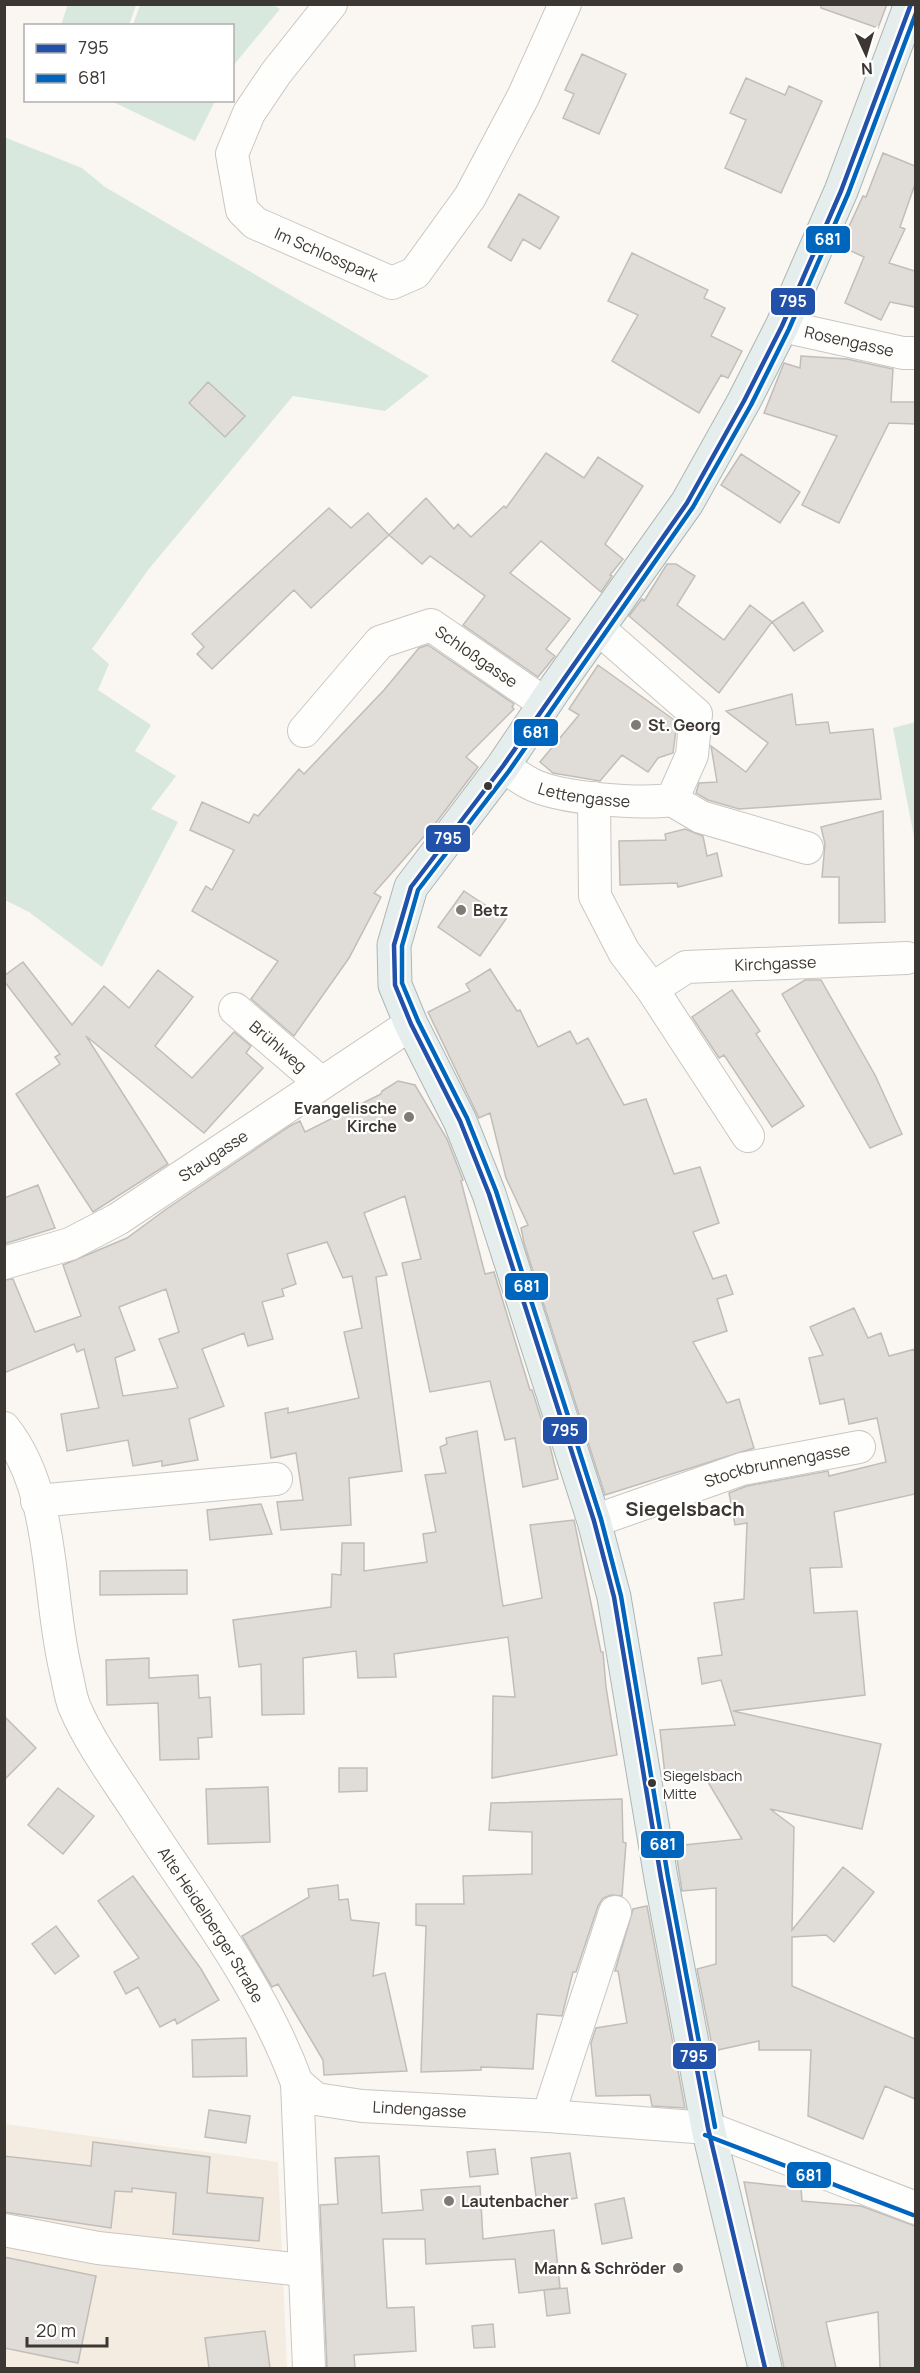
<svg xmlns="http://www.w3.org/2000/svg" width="920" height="2373" viewBox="0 0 920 2373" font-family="Manrope,sans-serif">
  <rect width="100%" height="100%" fill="#faf7f2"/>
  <!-- built -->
  <path fill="#f4ebe1" d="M5 2124 278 2162 287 2368H5Z"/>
  <!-- green -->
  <path fill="#d8e8de" d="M68 4H136V5L129 25H61Z
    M273 5 280 9 233 66 232 26 133 25 140 5Z
    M109 100H215V101L195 141Z
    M4 137 82 168 105 187 429 376 385 411 293 396 148 570 92 649 109 664 98 690 151 725 135 751 176 776 151 809 178 822 102 967 29 912 5 900Z
    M915 722H916L915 868 914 837 893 728Z"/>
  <!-- building -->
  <path fill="#e0dcd8" stroke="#c1bdb8" stroke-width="1.5" fill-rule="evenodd" d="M821 4H887L878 28 821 8Z
    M582 54 626 74 599 134 563 118 574 94 565 90Z
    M746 78 785 95 789 86 822 101 781 193 725 168 746 120 730 113Z
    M883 153 915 166V184L900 227 905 229 889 263 915 271V307L890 302 881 320 845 303 864 257 840 246 863 196 866 197Z
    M519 194 559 217 540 249 523 239 511 261 488 247Z
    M632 253 708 290 704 298 725 308 711 336 742 351 728 378 721 375 699 413 612 361 638 315 608 301Z
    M801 356 847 359 893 369 891 402H915V424L889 423 839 523 802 505 837 436 764 413 784 363 800 368Z
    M208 382 245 416 225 437 189 403Z
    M546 453 584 478 598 457 643 486 605 544 623 559 610 575 612 576 601 592 541 541 510 573 570 619 546 649 555 656 538 677 463 625 485 596 430 556 422 564 389 535 426 498 454 529 458 524 471 537 504 506 506 508Z
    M741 454 800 492 780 523 721 485Z
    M329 508 351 528 368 513 389 535 311 608 294 590 212 669 197 654 204 647 192 634Z
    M667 564H676L695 576 677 605 724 640 750 605 772 622 719 693 629 616 642 599 644 601Z
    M803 602 823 631 794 651 772 622Z
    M428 645 514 704 512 707 514 709 466 757 478 767 435 824 374 893 381 897 349 958 294 1036 251 999 278 961 192 911 206 886 212 890 234 850 190 830 202 802 249 823 254 814 258 816 299 769 304 774 384 690 419 648Z
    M598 665 677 722 673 753 658 758 648 772 622 755 600 781 553 773 540 762 579 715 569 709Z
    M792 694 796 725 828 722 830 733 873 729 881 799 739 809 708 800 696 793 699 783 717 782 711 746 746 772 768 743 726 711Z
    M883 811 885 922 839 923V877H822L825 844 821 827Z
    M685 829 703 836 707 856 717 853 722 876 678 887 677 883 620 885 619 841 666 840 665 834Z
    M464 891 506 919 480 956 438 927Z
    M23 962 72 1025 104 986 129 1008 158 970 193 997 155 1046 192 1078 234 1032 251 1046 246 1053 263 1068 204 1133 86 1036 168 1164 93 1212 16 1094 60 1064 55 1057 60 1054 4 981V976Z
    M490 969 517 1011 520 1010 538 1047 570 1031 577 1044 588 1038 624 1105 646 1099 674 1174 700 1167 719 1223 693 1232 713 1279 726 1275 733 1294 717 1299 727 1331 693 1342 727 1403 739 1399 754 1448 605 1495 524 1243 521 1228 528 1225 506 1178 490 1113 479 1118 428 1012 470 991 466 984Z
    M805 980H821L875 1075 902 1134 870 1148 782 994Z
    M732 990 760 1031 756 1034 804 1106 772 1127 724 1055 719 1058 692 1017Z
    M398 1081 415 1085 447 1139 463 1180 461 1181 485 1274 494 1272 530 1390H532L550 1446 558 1479 523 1487 515 1438 505 1440 490 1381 430 1392 402 1263 421 1259 405 1196 364 1213 387 1275 376 1277 402 1471 349 1478 351 1525 281 1530 277 1502 303 1500 296 1453 271 1458 265 1413 288 1408V1413L359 1398 344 1332 362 1328 352 1276 343 1278 327 1242 287 1254 296 1284 282 1289 284 1296 262 1302 273 1339 248 1346 244 1333 202 1349 224 1406 189 1419 198 1460 162 1466V1461L133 1466 128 1440 67 1451 61 1414 99 1408 84 1349 77 1352 74 1344 4 1373V1280L13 1279 35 1332 81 1316 63 1265 127 1238 165 1210 290 1126 300 1121 305 1132 381 1094 382 1091ZM166 1289 179 1332 159 1339 178 1388 123 1396 115 1358 135 1350 119 1307Z
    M38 1185 55 1228 4 1244V1198Z
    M854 1308 868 1338 881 1333 889 1356 915 1349V1494L834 1512 842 1567 810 1568 814 1613 857 1611 865 1695 733 1711 881 1744 862 1829 770 1809 794 1827 792 1930 843 1867 874 1892 834 1942 826 1935 792 1937V1986L915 2039V2099L885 2086 863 2139 808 2116 811 2050H759V2041L713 2051 697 1969 716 1964V1888L682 1891 675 1846 742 1839 702 1772 665 1775 660 1730 735 1725 721 1680 702 1684 698 1658 722 1655 714 1603 744 1599 747 1523 735 1525 729 1493 747 1486 828 1471 829 1476 886 1462 877 1418 849 1424 844 1399 820 1404 809 1358 823 1355 810 1327Z
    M477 1431 503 1606 542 1598 530 1525 574 1520 601 1652H603L606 1687 617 1755 492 1778 493 1696 515 1697 508 1637 394 1654 396 1677 358 1678 356 1651 303 1658 304 1714 262 1715 261 1664 239 1667 233 1620 331 1607 332 1574 341 1575 342 1543H364V1571L427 1562 423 1534 436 1532 425 1475 446 1473 440 1447 447 1444 446 1438Z
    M261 1504 272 1534 210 1540 207 1510Z
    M187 1570V1594L100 1595V1571Z
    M149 1658V1678L198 1675 199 1698 210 1697 212 1737 198 1738 199 1759 160 1760 158 1703 107 1705 106 1660Z
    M4 1716 36 1748 4 1780Z
    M339 1768H367V1791L339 1792Z
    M268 1787 270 1842 208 1844 206 1789Z
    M58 1788 94 1816 63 1854 28 1825Z
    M622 1799 623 1842 626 1843 622 1896 611 1895 603 1898 598 1906 576 1972H573L562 2016 537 2014 533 2069 481 2067V2070L421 2072 426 1926 416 1925V1904H464L463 1876 532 1874V1832L489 1830 491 1803Z
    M133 1876 201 1969 219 2000 177 2024 175 2019 160 2027 138 1987 126 1994 114 1972 139 1958 98 1901Z
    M338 1885 339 1900 348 1899 351 1920 379 1923 373 1976 385 1973 407 2071 324 2075 323 2060 278 1984 272 1987 242 1936 309 1897 308 1889Z
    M647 1906 685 2108 652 2106 650 2095 596 2096 591 2043 596 2028 627 2023 618 1971H615L633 1909Z
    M56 1926 79 1956 55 1974 32 1944Z
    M246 2038 247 2076 193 2077 192 2040Z
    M209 2110 250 2116 246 2143 205 2137Z
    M93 2142 210 2157 207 2193 263 2198 259 2241 173 2234 176 2193 132 2188V2192L115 2191 111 2228 4 2212V2156L91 2166Z
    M495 2149 498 2174 470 2177 467 2152Z
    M570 2153 577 2198 537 2204 531 2158Z
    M379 2156 382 2213 423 2210 421 2190 480 2186 483 2239 554 2230 560 2288 519 2293 515 2259 426 2264 425 2239H383L387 2308 414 2307 416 2351 354 2355 355 2368H327L320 2205 338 2204 335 2158Z
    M744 2182 801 2188 802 2201 861 2206 915 2226V2368H880L878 2312 826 2322 836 2368H784Z
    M624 2198 632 2238 602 2244 595 2204Z
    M4 2257 96 2276 78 2363 4 2348Z
    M567 2288 570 2313 547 2316 544 2290Z
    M493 2324 495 2347 474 2348 472 2326Z
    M265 2331 270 2368H209L205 2338Z"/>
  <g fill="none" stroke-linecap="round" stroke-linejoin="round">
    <!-- minor casing -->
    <g stroke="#cac6c2" stroke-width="34">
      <g id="minor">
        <path id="s1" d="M331 4 276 73 249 113 232 154 242 210 255 223 392 283 415 273 470 197 523 97 565 4"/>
        <path id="s2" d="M782 326 903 353H916"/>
        <path id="s3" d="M304 731 380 642 431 625 544 703"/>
        <path id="s4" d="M503 766C512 772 521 779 531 784 561 799 638 804 672 800L692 755 696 714 598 628"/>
        <path d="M594 798 595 896 624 952 652 989 748 1136"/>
        <path d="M672 800 701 817 807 848"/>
        <path id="s5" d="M652 989 686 967 907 958"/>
        <path id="s6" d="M235 1009 320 1082"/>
        <path id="s7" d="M4 1263 70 1244 118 1219 411 1024"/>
        <path id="s8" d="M4 1428C56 1493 47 1595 66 1672 69 1684 70 1697 75 1708 90 1743 115 1777 136 1809 193 1897 261 1984 297 2083L309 2368"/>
        <path d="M37 1501 276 1479"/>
        <path id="s9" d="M594 1521 742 1469 859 1447"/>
        <path id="s10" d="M297 2083 316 2099 362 2106 548 2116 708 2128 916 2208"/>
        <path d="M548 2116 615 1912"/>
        <path d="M4 2230 98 2248 303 2270"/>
      </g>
    </g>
    <!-- major casing -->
    <g stroke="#abb7b6" stroke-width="35">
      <path id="major" d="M765 2368 708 2128 661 1878 614 1597 594 1521 489 1194 460 1121 411 1024 395 985 394 945 411 887 503 766 556 687 687 503 744 401 782 326 841 191 911 4"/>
    </g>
    <!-- minor -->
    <use href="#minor" stroke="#fefefd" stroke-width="32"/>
    <!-- major -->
    <use href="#major" stroke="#e6eded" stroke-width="33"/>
    <!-- bus-1 casing -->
    <g stroke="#fff" stroke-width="9">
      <path id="bus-1" d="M765 2368 708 2128 661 1878 614 1597 594 1521 489 1194 460 1121 411 1024 395 985 394 945 411 887 503 766 687 503 744 401 782 326 841 191 911 4"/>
    </g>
    <!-- bus-2 casing -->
    <g stroke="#fff" stroke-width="9">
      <path id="bus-2" d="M715 2127 668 1877 621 1596 601 1519 496 1191 467 1118 418 1021 402 983V946L418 890 509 771 693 507 751 405 789 329 848 194 916 13
        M705 2135 913 2215"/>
    </g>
    <!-- bus-1 -->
    <use href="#bus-1" stroke="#2251aa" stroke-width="4.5"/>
    <!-- bus-2 -->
    <use href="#bus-2" stroke="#0065bd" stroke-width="4.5"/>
  </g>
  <!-- markers -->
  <g fill="#7e7a75" stroke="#fff" stroke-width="2">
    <circle cx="636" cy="725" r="6"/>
    <circle cx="461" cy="910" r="6"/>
    <circle cx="409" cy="1117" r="6"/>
    <circle cx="449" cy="2201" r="6"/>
    <circle cx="678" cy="2268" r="6"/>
  </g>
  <g fill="#3c3732" stroke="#fff" stroke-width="2">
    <circle cx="488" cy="786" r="5"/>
    <circle cx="652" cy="1783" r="5"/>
  </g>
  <g text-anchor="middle" stroke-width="4.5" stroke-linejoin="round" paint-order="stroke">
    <!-- bus labels -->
    <g font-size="14" fill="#3c3732" stroke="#fff" text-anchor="start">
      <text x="663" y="1781">Siegelsbach<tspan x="663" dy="18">Mitte</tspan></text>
    </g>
    <!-- street labels -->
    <g font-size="16" fill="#3c3732" stroke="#fff">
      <text dy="6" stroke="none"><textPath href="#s1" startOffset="334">Im Schlosspark</textPath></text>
      <text dy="6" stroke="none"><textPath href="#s2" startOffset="69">Rosengasse</textPath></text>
      <text dy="6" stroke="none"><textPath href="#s3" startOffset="226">Schloßgasse</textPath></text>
      <text dy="6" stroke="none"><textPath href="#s4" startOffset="88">Lettengasse</textPath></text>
      <text dy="6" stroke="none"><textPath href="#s5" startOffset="130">Kirchgasse</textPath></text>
      <text dy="6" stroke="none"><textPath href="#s6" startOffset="57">Brühlweg</textPath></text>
      <text dy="6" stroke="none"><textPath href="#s7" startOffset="237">Staugasse</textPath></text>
      <text dy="6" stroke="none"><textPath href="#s9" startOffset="192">Stockbrunnengasse</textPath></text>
      <text dy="6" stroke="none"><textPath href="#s8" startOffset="548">Alte Heidelberger Straße</textPath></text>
      <text dy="6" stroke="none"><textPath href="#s10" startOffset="129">Lindengasse</textPath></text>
    </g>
    <!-- poi labels -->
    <g font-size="16" font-weight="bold" fill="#3c3732" stroke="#fff" text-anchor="start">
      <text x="648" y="731">St. Georg</text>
      <text x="473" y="916">Betz</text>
      <text x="397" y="1114" text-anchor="end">Evangelische<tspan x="397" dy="18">Kirche</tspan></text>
      <text x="461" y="2207">Lautenbacher</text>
      <text x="666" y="2274" text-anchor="end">Mann &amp; Schröder</text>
    </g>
    <!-- quarter labels -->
    <g font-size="20" font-weight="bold" fill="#3c3732" stroke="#fff">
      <text x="685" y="1516">Siegelsbach</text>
    </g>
  </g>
  <g stroke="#fff" stroke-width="2">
    <rect x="805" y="225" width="46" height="29" rx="6" fill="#0065bd"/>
    <rect x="770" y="287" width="46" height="29" rx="6" fill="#2251aa"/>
    <rect x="513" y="718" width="46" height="29" rx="6" fill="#0065bd"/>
    <rect x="425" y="824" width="46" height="29" rx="6" fill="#2251aa"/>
    <rect x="504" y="1272" width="45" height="29" rx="6" fill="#0065bd"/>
    <rect x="542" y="1416" width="46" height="29" rx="6" fill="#2251aa"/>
    <rect x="640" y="1830" width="45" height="29" rx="6" fill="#0065bd"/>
    <rect x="672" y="2042" width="45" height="28" rx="6" fill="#2251aa"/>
    <rect x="786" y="2161" width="46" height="28" rx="6" fill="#0065bd"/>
  </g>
  <g font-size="16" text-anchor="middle" font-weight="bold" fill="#fff">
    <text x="828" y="245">681</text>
    <text x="793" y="307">795</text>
    <text x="536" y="738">681</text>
    <text x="448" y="844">795</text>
    <text x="527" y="1292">681</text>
    <text x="565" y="1436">795</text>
    <text x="663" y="1850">681</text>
    <text x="694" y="2062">795</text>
    <text x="809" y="2181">681</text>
  </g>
  <!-- border -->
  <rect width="920" height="2373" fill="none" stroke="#3c3732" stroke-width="12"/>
  <!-- legend -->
  <rect x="24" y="24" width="210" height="78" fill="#ffffff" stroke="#b1afad" stroke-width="1.5"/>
  <rect x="36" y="44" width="30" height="9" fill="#2251aa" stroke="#b1afad" stroke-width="1.5"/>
  <text x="78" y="54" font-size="18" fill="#3c3732">795</text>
  <rect x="36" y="74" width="30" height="9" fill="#0065bd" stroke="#b1afad" stroke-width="1.5"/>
  <text x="78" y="84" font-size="18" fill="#3c3732">681</text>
  <!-- north arrow -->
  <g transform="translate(866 54) rotate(176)" stroke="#ffffff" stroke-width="4.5" paint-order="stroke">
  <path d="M0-4.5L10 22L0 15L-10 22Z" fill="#3c3732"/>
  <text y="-9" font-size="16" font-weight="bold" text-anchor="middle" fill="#3c3732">N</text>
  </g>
  <!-- scale -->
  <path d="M27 2337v9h80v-9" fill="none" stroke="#3c3732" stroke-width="3"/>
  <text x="36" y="2337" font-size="18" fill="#3c3732" stroke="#ffffff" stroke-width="4.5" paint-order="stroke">20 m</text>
</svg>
